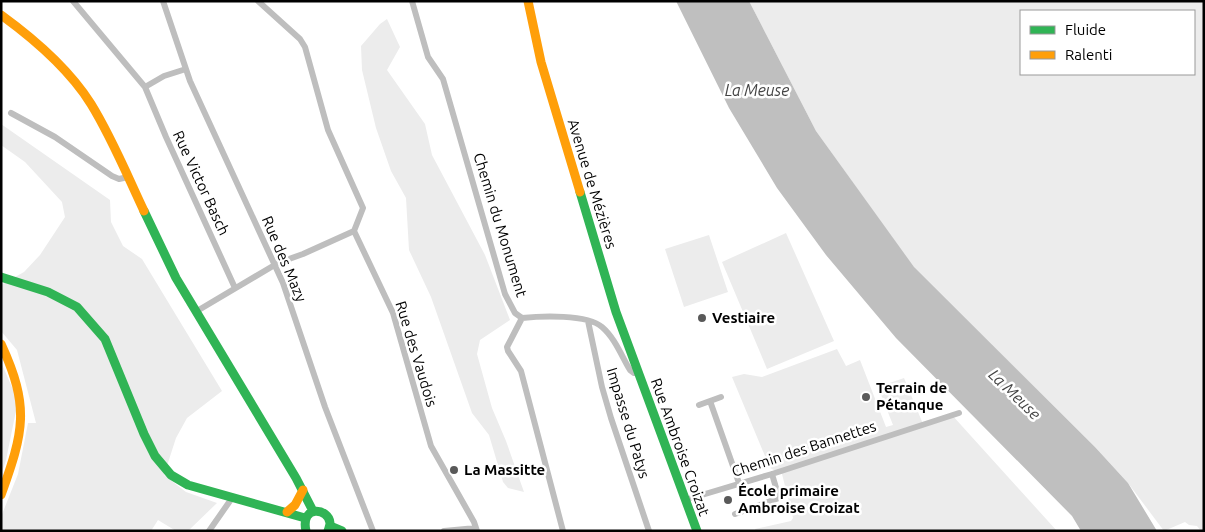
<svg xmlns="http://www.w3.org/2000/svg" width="1205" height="532" viewBox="0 0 1205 532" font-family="Ubuntu,sans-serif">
  <rect width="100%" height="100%" fill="#fff"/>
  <!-- green -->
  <path fill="#ececec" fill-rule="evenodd" d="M749 1H1204V531H1201L1197 526 1189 525 1185 522 1164 531 1128 483 1095 447 914 268 816 131ZM1021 11H1194V74H1021Z
    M387 19 400 47 387 70 425 124 432 155 485 255 510 320 480 340 477 354 492 408 506 441 524 492 508 488 503 482 489 435 472 413 431 297 409 250 406 198 391 171 376 128 362 70 361 46 380 24Z
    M1 124 110 200 111 222 123 246 142 259 222 391 187 418 176 438 164 475 186 492 217 503 188 531H176L158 520 151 531H1V517L18 474 28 423H36L17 350 1 331V285L24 272 40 255 65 217 62 202 25 162 1 145Z
    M786 233 834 341 767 369 722 262Z
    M709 235 728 292 684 307 665 249Z
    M837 349 846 366 860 360 886 427 893 425 878 387 904 378 923 424 952 415 1057 531H756L755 529 791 521 793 518 782 474 770 468 732 377 744 374 762 377Z
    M1 362 18 401 6 460 1 475Z"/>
  <!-- water -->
  <path fill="#bfbfbf" d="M676 1H749L816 131 914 267 1095 447 1128 483 1157 531H1081L1072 516 896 338 826 255 777 188 729 108Z"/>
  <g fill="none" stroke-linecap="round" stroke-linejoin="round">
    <!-- street -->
    <path stroke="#bebebe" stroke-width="6" d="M73 1 145 87 166 137 235 288
      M163 1 190 81 283 283 325 407 373 531
      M258 1 300 39 305 47 328 130 363 208 354 231 393 313 431 446 474 522 477 531
      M412 1 428 57 443 79 505 294 515 313 522 318C541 316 587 314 602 327 615 338 622 357 630 370L634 373H638
      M145 87 164 76 186 69
      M11 113 55 137 112 176 119 179 128 177
      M197 311 278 263 303 254 354 231
      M522 318 507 347 508 351 521 371 563 531
      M588 321 602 387 611 418 649 531
      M710 401 739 483
      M699 405 721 397
      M685 500 772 474 959 413
      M735 514 779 498 772 474
      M209 531 232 498
      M444 531 476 528"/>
    <!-- fast -->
    <path stroke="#30b455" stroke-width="9" d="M580 192 616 312 697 531
      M144 211 176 278 296 478 313 511
      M1 277 48 292 77 307 105 339 144 434 155 456 171 475 188 485 305 518
      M330 526 342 531
      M306 531C300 504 329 508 330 523 330 525 329 528 328 531"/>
    <!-- slow -->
    <path stroke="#ff9f0a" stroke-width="9" d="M528 1 541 62 580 192
      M1 15C34 39 69 69 91 104 112 138 127 175 144 211
      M1 344C30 407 24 431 1 495
      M287 512 295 505 303 490"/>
  </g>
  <!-- markers -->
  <g fill="#595959" stroke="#fff" stroke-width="2">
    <circle cx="702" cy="318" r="5"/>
    <circle cx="866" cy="397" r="5"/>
    <circle cx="454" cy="470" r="5"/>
    <circle cx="728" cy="500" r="5"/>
  </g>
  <g text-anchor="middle" stroke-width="5" stroke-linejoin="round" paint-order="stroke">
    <!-- street labels -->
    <g font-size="15" fill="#000" stroke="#fff">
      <text transform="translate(201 183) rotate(65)" y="5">Rue Victor Basch</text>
      <text transform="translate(592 184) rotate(73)" y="5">Avenue de Mézières</text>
      <text transform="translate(500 225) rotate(73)" y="5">Chemin du Monument</text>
      <text transform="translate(284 259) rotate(67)" y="5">Rue des Mazy</text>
      <text transform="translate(416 354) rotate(73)" y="5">Rue des Vaudois</text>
      <text transform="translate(628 423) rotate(73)" y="5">Impasse du Patys</text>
      <text transform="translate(680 447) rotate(70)" y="5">Rue Ambroise Croizat</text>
      <text transform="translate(804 449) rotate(-18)" y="5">Chemin des Bannettes</text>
    </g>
    <!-- poi labels -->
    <g font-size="15" font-weight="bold" fill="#000" stroke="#fff" text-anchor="start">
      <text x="712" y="323">Vestiaire</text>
      <text x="876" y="393">Terrain de<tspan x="876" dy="17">Pétanque</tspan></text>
      <text x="464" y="475">La Massitte</text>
      <text x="738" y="496">École primaire<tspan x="738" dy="17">Ambroise Croizat</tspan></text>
    </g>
    <!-- water labels -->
    <g font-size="16" font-style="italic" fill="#444" stroke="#fff">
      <text x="757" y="96">La Meuse</text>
      <text transform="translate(1015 394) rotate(44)" y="6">La Meuse</text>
    </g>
  </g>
  <!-- border -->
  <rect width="1205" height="532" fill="none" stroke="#000000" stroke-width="5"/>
  <!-- legend -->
  <rect x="1020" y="10" width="175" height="65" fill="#ffffff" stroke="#999999"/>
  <rect x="1030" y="26" width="25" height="8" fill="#30b455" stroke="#999999"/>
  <text x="1065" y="35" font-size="15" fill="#000000">Fluide</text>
  <rect x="1030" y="51" width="25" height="8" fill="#ff9f0a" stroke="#999999"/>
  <text x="1065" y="60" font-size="15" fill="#000000">Ralenti</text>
</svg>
